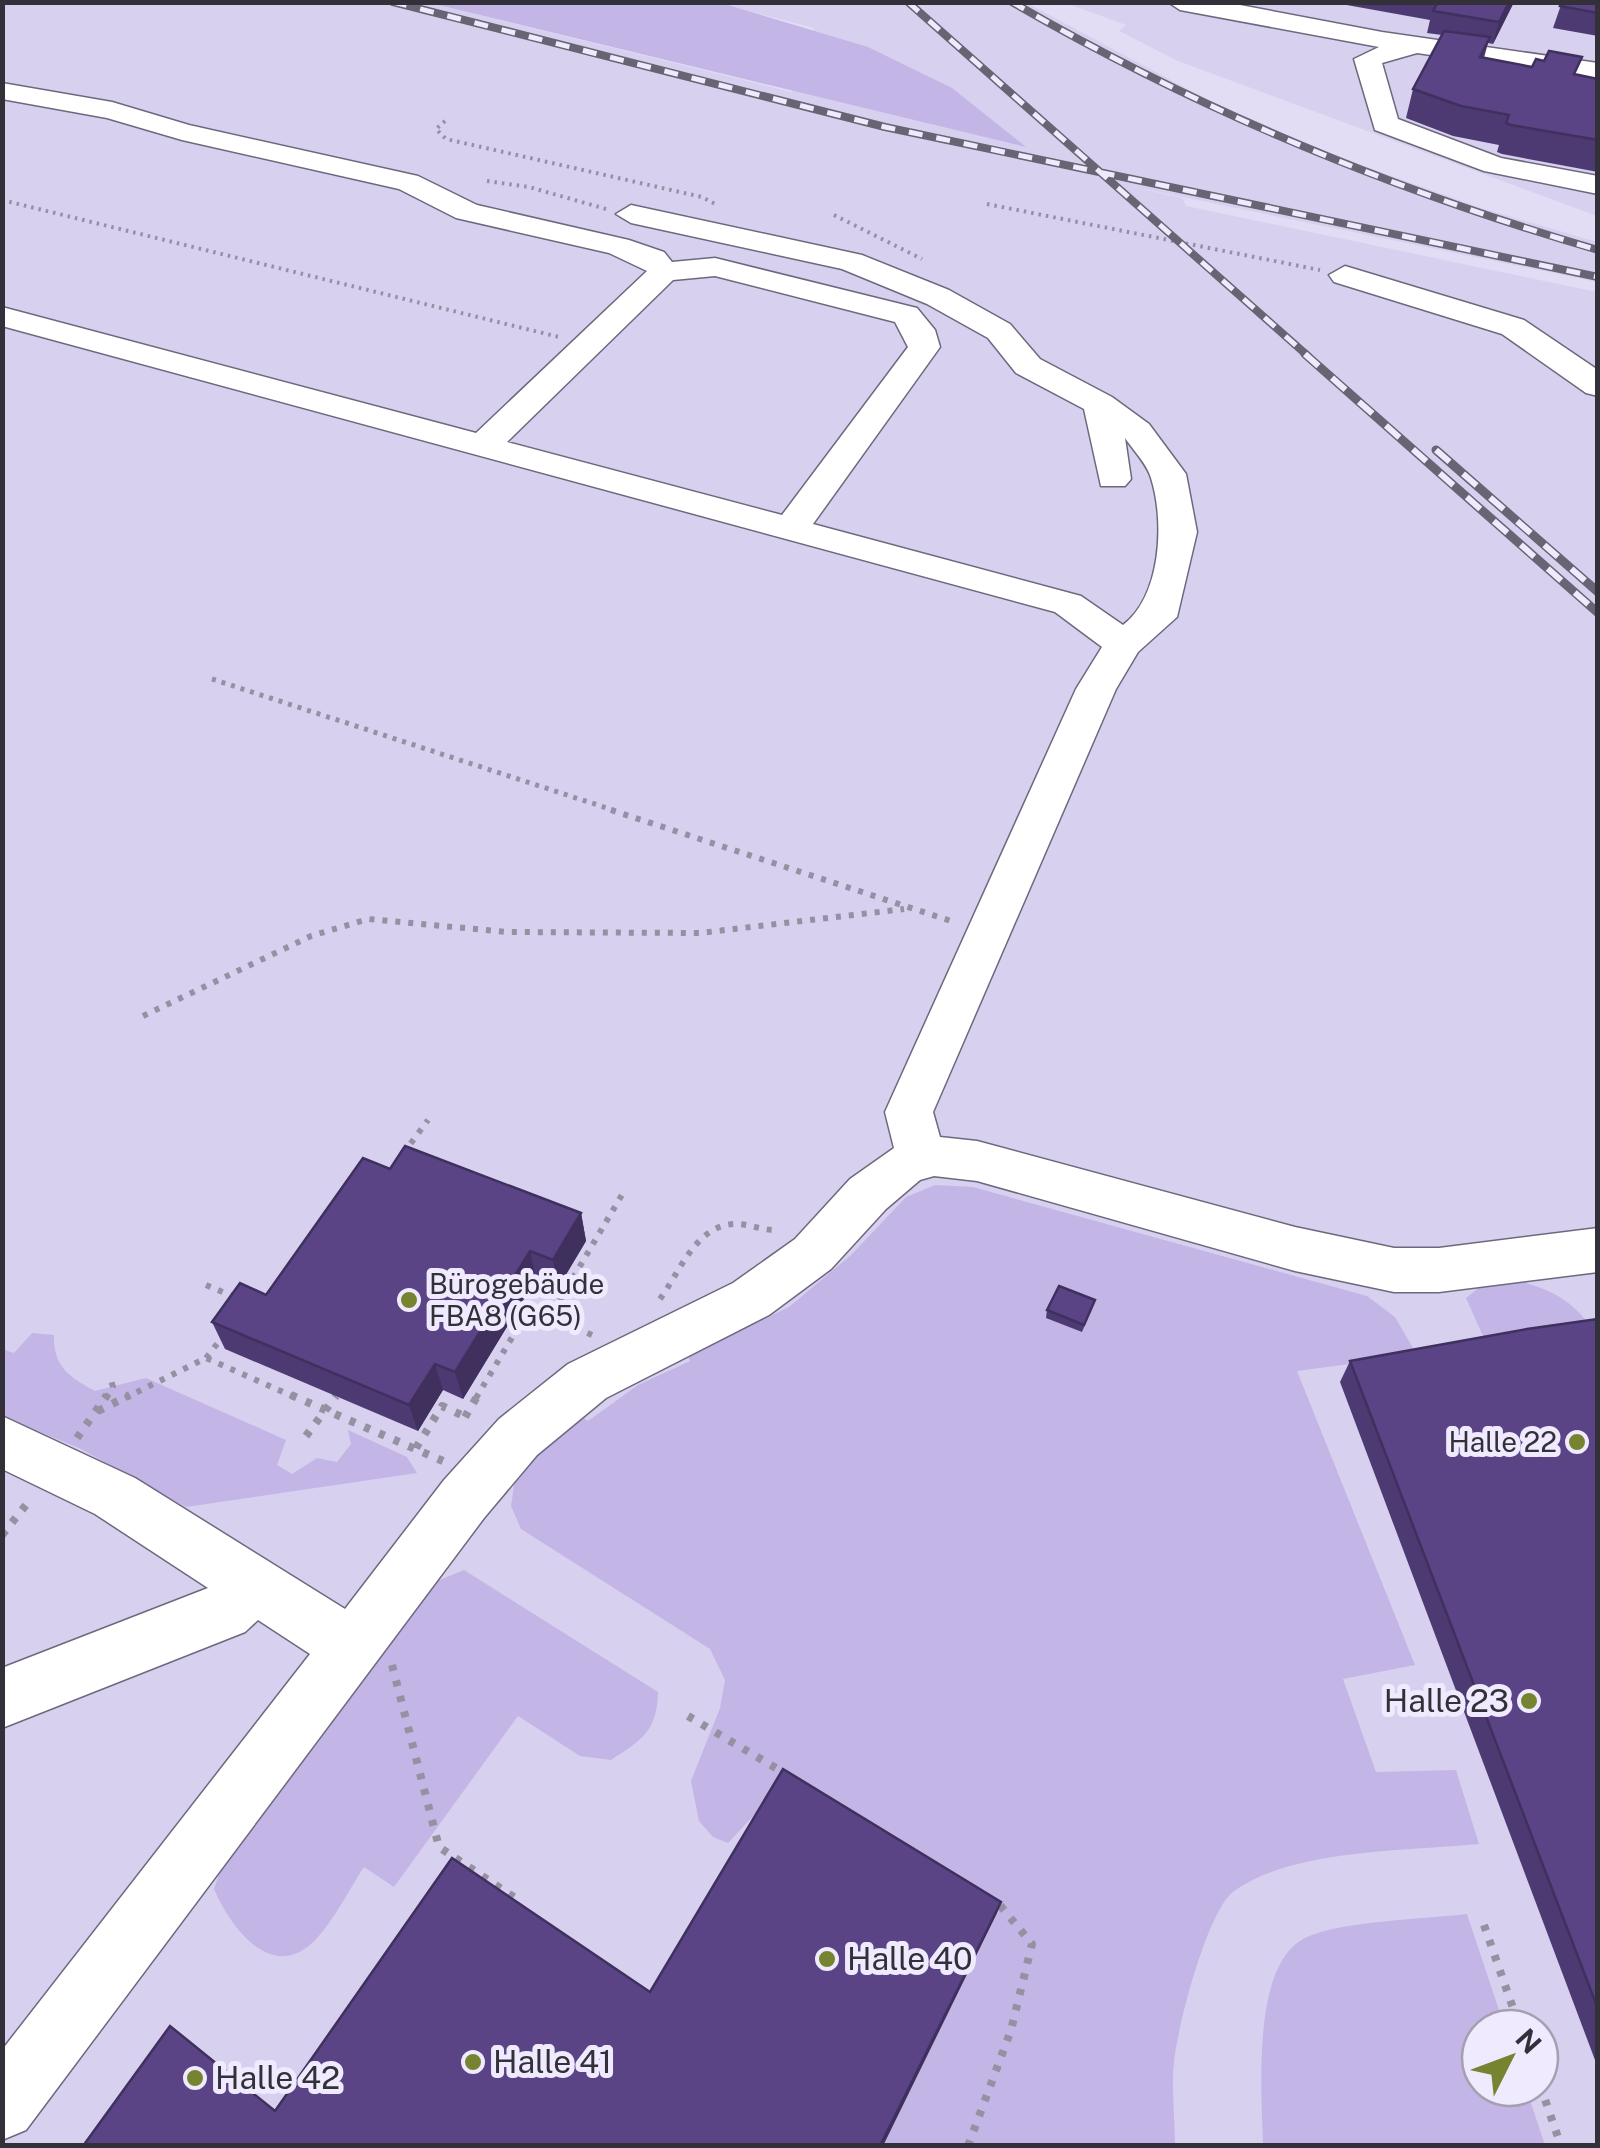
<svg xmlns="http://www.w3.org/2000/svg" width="1600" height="2148" viewBox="0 0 1600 2148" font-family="'Public Sans',sans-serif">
  <rect width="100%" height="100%" fill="#e3dcf5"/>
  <!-- built -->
  <path fill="#d8d0ef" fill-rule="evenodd" d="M3 3H430L792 92 814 28 718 3H1027L1208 100 1336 156 1481 208 1597 242V282L1124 185 1182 198 1186 206 1597 292V2145L3 2146ZM1480 2028H1540V2088H1480Z
    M1066 3H1597V216L1178 61 1119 31 1126 25Z"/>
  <!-- green -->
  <path fill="#c3b6e6" d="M718 2 868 47 952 88 1026 147 430 3Z
    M935 1185 973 1187 1367 1296 1395 1317 1417 1355 1297 1371 1415 1665 1343 1679 1376 1772 1456 1770 1479 1844C1408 1851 1292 1849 1234 1891 1207 1911 1178 2026 1174 2061 1171 2089 1175 2118 1175 2145H883L996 1915 783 1784 728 1843 713 1837 699 1821 691 1781 720 1708 725 1680 710 1649 521 1529 511 1506 517 1465 577 1413 588 1421 638 1385 690 1361 688 1356 789 1307 851 1255 906 1197Z
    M1520 1281C1556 1291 1578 1304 1597 1337L1491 1354 1466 1298 1481 1286Z
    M32 1333 54 1335C53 1366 69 1377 95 1391L146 1378 286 1440 277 1465 292 1474 317 1458 337 1462 351 1444 348 1430 407 1457 417 1473 186 1507 79 1448 3 1417 2 1349 14 1353Z
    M464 1570 658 1692C657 1731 642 1740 611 1760L580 1756 518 1716 394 1887 364 1867C348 1891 332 1925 311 1944 268 1982 228 1922 214 1889L228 1849 416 1600 437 1581Z
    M1467 1914 1505 2028H1480V2088H1526L1545 2145H1263C1262 2095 1250 1962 1307 1937 1343 1921 1425 1919 1467 1914Z"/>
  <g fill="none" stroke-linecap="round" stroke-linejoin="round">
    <!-- minor casing -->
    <g stroke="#6e687e" stroke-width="3">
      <path id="minor" d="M1168 2H1224L1382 32 1598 63V79L1417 53 1382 63 1398 119 1501 158 1598 176V194L1484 171 1375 130 1354 59 1379 47 1180 10Z
        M2 83 112 102 189 125 418 176 477 205 629 240 664 252 672 262 715 258 917 308 935 330 940 347 813 524 1081 596 1123 625C1161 596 1165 522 1151 478 1147 464 1133 450 1125 438L1131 479 1125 486H1101L1084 409 1016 373 988 338 927 304 842 269 631 223 616 214 631 205 862 255 949 290 1010 324 1040 359 1112 397 1149 424 1186 474 1197 532 1177 617 1138 652 1116 689 933 1112 940 1137 977 1141 1295 1227 1394 1248H1439L1598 1228V1272L1439 1292H1394L1295 1271 977 1181 934 1176 920 1180 886 1209 831 1269 769 1315 606 1398 537 1455 484 1518 26 2130 2 2140V2050L310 1654 258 1620 245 1632 2 1728V1668L208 1588 95 1514 2 1469V1416L135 1478 345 1609 444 1480 499 1419 568 1364 733 1283 795 1239 850 1179 894 1148 885 1112 1076 689 1102 647 1055 612 2 326V307L476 433 647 271 609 253 456 218 399 189 182 140 107 118 2 99ZM715 276 895 322 908 347 782 515 507 442 673 280Z
        M1345 266 1524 320 1598 370V396L1586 393 1502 334 1334 282 1329 275Z"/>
    </g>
    <!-- path-far3 -->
    <path stroke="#9690a3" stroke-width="4" stroke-dasharray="2.5 5" stroke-linecap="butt" d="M445 121 436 129 446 139 702 197 717 205
      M487 181 529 187 606 209
      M2 200 559 337
      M987 204 1320 270
      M834 215 922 259"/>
    <!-- path-far2 -->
    <path stroke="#9690a3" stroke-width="5" stroke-dasharray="4 6" stroke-linecap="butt" d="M212 679 619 812"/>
    <!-- path-far1 -->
    <path stroke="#9690a3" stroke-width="6" stroke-dasharray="5 8" stroke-linecap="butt" d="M611 810 957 923
      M143 1016 311 936 368 919 507 932 700 933 904 909
      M403 1154 428 1120
      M206 1285 237 1298
      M660 1299C680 1272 696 1224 736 1224 749 1224 761 1230 775 1230
      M592 1335 550 1317 623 1193
      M206 1358 224 1335
      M106 1398 113 1387 110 1376
      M125 1398 206 1358 297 1398
      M476 1398 529 1309 550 1317"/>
    <!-- path -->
    <path stroke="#9690a3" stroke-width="8" stroke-dasharray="6 10" stroke-linecap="butt" d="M291 1395 443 1461
      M98 1411 130 1395
      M465 1417 478 1395
      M306 1436 336 1396
      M77 1438 107 1395
      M416 1448 442 1406 468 1418
      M2 1535 30 1500
      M392 1665 439 1847 521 1902 516 1910
      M688 1716 786 1774
      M1484 1925 1520 2028
      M1540 2085 1561 2146
      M968 2146 1011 2030 1032 1944 994 1898"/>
    <!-- minor -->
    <use href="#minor" fill="#fff" fill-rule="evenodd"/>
    <!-- rail-far1 casing -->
    <g stroke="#696473" stroke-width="8">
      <path id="rail-far1" d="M393 2 885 127 1598 277
        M908 2 1308 356
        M1012 2C1198 110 1392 190 1598 250"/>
    </g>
    <!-- rail casing -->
    <g stroke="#696473" stroke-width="9">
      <path id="rail" d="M1305 354 1598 613
        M1436 450 1598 592"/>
    </g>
    <!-- rail-far1 -->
    <use href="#rail-far1" stroke="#efeafe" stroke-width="5" stroke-dasharray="14" stroke-linecap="butt"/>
    <!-- rail -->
    <use href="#rail" stroke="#efeafe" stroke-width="6" stroke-dasharray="18" stroke-linecap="butt"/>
  </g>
  <!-- wall -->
  <path fill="#4d3a73" d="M1330 2H1514L1493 44 1488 43 1484 58 1598 79V172L1502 154 1497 152 1499 145 1453 136 1406 118 1413 89 1442 35 1427 33 1430 20Z
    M1562 2H1598V36L1553 28Z
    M581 1213 586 1241 558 1288 536 1279 463 1399 443 1390 418 1431 225 1349 212 1322 266 1295Z
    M1095 1300 1082 1332 1046 1318 1047 1310Z
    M1598 1319V2068L1340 1382 1350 1361Z"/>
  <!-- shaded-wall -->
  <path fill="#3f305e" d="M1509 2H1514L1493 44 1499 22Z
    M581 1213 586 1241 558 1288 553 1260Z
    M530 1251 536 1279 463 1399 455 1372Z
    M435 1364 443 1390 418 1431 409 1405Z
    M1001 1902 996 1915 883 2146H880Z"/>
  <!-- building -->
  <path fill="#5a4486" stroke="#3f305e" stroke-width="2.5" d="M1438 2H1509L1499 22 1433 11Z
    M1562 2H1598V13L1560 6Z
    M1444 31 1490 37 1480 57 1532 67 1536 59 1544 61 1549 51 1582 57 1574 74 1598 79V140L1511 125 1506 123 1509 115 1461 106 1413 89Z
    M405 1146 581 1213 553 1260 530 1251 455 1372 435 1364 409 1405 212 1322 240 1283 266 1295 363 1158 390 1169Z
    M1059 1286 1095 1300 1084 1325 1047 1310Z
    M1598 1319V2009L1350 1361 1527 1329Z
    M783 1769 1001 1902 880 2146H83L170 2026 275 2111 452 1858 650 1992Z"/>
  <!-- markers -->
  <g fill="#768331" stroke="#efeafe" stroke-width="4">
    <circle cx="409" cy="1300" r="10"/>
    <circle cx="1577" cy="1442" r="10"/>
    <circle cx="1529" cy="1701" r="10"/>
    <circle cx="827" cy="1959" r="10"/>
    <circle cx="473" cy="2062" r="10"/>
    <circle cx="195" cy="2078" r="10"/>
  </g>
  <g text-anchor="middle" stroke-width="10" stroke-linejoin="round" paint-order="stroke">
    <!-- poi labels -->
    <g font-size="28" fill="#33303a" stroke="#efeafe" text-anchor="start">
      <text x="429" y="1294">Bürogebäude<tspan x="429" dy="32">FBA8 (G65)</tspan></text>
      <text x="1557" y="1452" text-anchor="end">Halle 22</text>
    </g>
    <!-- near-poi labels -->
    <g font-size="32" fill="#33303a" stroke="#efeafe" text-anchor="start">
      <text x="1509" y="1712" text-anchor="end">Halle 23</text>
      <text x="847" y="1970">Halle 40</text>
      <text x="493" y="2073">Halle 41</text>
      <text x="215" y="2089">Halle 42</text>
    </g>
  </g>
  <!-- border -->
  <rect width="1600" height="2148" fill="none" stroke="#33303a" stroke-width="10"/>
  <!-- north arrow -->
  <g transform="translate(1510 2058) rotate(48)"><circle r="48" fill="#efeafe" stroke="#a4a0b0" stroke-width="2.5"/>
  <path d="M0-8L18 38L0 25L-18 38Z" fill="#768331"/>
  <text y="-15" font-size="28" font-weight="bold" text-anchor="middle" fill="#33303a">N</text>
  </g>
</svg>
